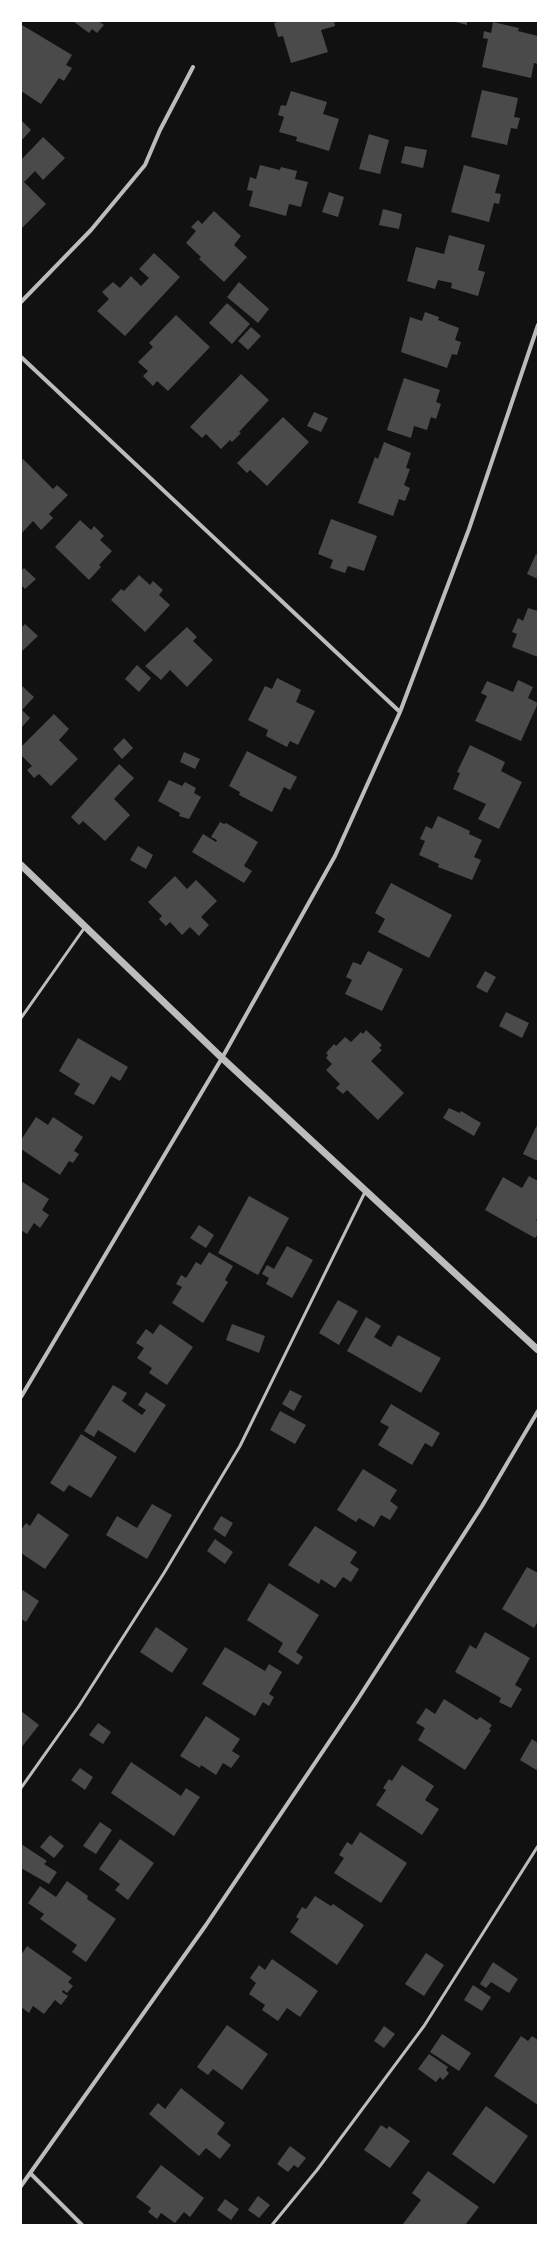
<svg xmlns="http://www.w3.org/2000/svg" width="559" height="2246" viewBox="0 0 559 2246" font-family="Figtree,sans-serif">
  <rect width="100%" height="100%" fill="#111"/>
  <!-- building -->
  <path fill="#4a4a4a" d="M73 21H98L104 25 97 33 92 29 89 33Z
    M282 21H334L335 26 321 30 328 52 291 63 283 36 278 37 274 23Z
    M452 21H467V25Z
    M493 22 519 28 518 31 538 36V64L534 63 531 78 482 67 488 39 483 38 484 31 491 33Z
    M22 25 72 55 66 65 72 68 64 81 59 78 41 104 21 91Z
    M482 90 518 98 514 117 520 118 517 129 511 128 507 145 471 137Z
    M291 91 327 102 323 114 339 119 329 151 296 141 297 137 279 132 284 117 278 115 281 105 286 106Z
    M21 120 31 130 21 141Z
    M369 134 389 140 380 174 359 169Z
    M43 137 65 158 43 180 35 171 24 182 46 204 21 229V160Z
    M405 146 427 150 423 168 401 163Z
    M260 165 280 170 281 167 297 171 295 179 308 182 301 207 289 204 286 216 249 206 253 191 247 190 250 177 256 179Z
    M464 165 500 175 495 193 501 194 499 204 494 203 489 222 451 212Z
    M329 192 344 197 338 217 322 212Z
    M383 209 402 214 399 229 379 225Z
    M214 211 241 236 234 245 247 257 224 282 199 259 201 257 186 243 196 231 191 227 198 220 202 224Z
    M449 235 485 245 478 270 485 272 478 296 451 288 452 283 438 280 435 289 407 281 416 247 444 254Z
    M154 253 180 277 125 336 97 311 109 299 102 292 113 282 120 288 131 276 141 286 149 278 139 269Z
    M239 282 269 309 258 323 227 297Z
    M227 303 250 324 232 344 209 323Z
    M425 312 439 317 438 320 459 328 455 340 461 342 457 355 452 354 447 368 401 352 410 317 422 321Z
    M176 315 210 347 168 391 157 381 153 386 143 376 148 371 138 362 153 347 149 343Z
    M251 327 261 336 248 350 238 341Z
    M241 374 269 400 239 432 241 433 232 442 230 440 221 449 206 434 202 438 190 427Z
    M404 378 440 390 436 402 441 404 436 419 431 417 427 430 414 426 411 438 387 430Z
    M314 412 328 418 321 432 307 426Z
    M283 417 309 442 267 486 250 470 247 473 237 463Z
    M384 442 411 453 406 468 410 469 404 485 410 488 405 501 399 499 393 516 358 503 375 457 378 459Z
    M23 459 53 489 57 485 68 495 49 514 53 518 41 530 33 521 21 534V461Z
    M331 519 377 536 364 571 348 566 345 573 330 568 333 560 318 554Z
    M80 520 91 530 94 526 104 536 100 540 112 551 99 565 101 567 89 580 55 547Z
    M536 554 538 555V579L527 574Z
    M24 568 36 579 25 589 21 585V571Z
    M139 575 150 585 153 581 163 590 159 595 170 605 145 632 111 600 121 589 124 591Z
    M528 608 538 611V657L512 647 517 634 512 632 518 618 523 621Z
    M25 624 38 636 21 652V628Z
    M187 627 197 637 193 641 213 660 187 687 170 670 161 680 145 666Z
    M137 665 151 678 139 692 125 679Z
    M277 678 301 690 296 702 315 711 298 745 290 741 287 747 266 736 268 730 248 720 265 686 272 689Z
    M518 680 533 687 528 698 538 703 521 741 475 721 487 696 481 693 487 681 513 692Z
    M21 685 34 697 22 710 30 718 21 728Z
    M54 714 69 729 59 740 78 759 51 786 39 774 34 778 27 770 32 766 21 755V747Z
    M124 738 133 748 122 759 113 749Z
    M470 745 505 762 501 771 522 782 499 829 478 819 486 804 453 789 460 773 457 772Z
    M247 751 297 777 290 790 284 787 272 812 239 795 240 792 229 786Z
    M184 752 200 759 195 769 180 762Z
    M119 764 134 778 114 799 130 815 105 841 83 821 79 825 71 817Z
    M169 780 182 786 185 782 196 788 194 793 201 797 189 819 179 816 180 813 158 801Z
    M438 816 470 831 469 834 482 840 474 857 481 860 472 880 438 867 439 864 419 855 425 841 420 839 426 826 432 829Z
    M220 822 224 824 226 823 258 842 244 866 252 871 244 883 192 852 203 834 216 842 217 840 211 837Z
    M138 846 153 855 146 869 130 860Z
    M175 876 187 889 196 880 217 901 201 917 209 925 199 936 190 927 182 935 170 922 166 926 159 919 162 916 148 902Z
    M391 883 452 915 429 958 378 932 385 919 375 913Z
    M368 951 403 969 382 1011 345 994 352 980 346 977 353 962 361 965Z
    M485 971 496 977 487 993 476 987Z
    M506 1012 529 1023 522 1038 499 1026Z
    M366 1030 382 1045 379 1048 382 1050 371 1061 404 1093 378 1120 347 1090 343 1094 336 1088 340 1084 326 1070 332 1064 326 1058 328 1055 326 1053 334 1044 336 1046 345 1037 351 1042 361 1032 363 1034Z
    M78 1038 128 1067 120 1081 111 1076 94 1105 74 1094 80 1084 59 1071Z
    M449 1108 460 1113 461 1111 481 1123 474 1136 443 1118Z
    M36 1117 48 1125 53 1117 83 1137 74 1151 79 1154 73 1163 69 1161 60 1175 21 1149V1140Z
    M538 1123V1161L523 1154Z
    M529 1176 538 1181V1217L536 1220 538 1221V1234L535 1238 485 1210 503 1177 522 1188Z
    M21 1181 49 1199 42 1210 49 1215 40 1228 34 1223 27 1234 21 1230Z
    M249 1196 289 1218 258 1275 218 1253Z
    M199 1225 214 1235 206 1248 190 1238Z
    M287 1246 313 1260 292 1298 266 1284 269 1278 262 1274 267 1265 274 1269Z
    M209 1252 233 1266 225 1280 228 1282 203 1323 172 1303 182 1287 176 1284 181 1275 186 1278 196 1262 201 1265Z
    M338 1300 358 1311 339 1345 319 1333Z
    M366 1317 381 1326 374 1337 391 1347 398 1335 441 1358 421 1393 347 1351Z
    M160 1324 193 1347 167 1385 149 1373 152 1368 137 1358 144 1348 136 1343 146 1329 153 1334Z
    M232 1324 265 1336 259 1353 226 1340Z
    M113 1385 127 1393 122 1401 142 1415 146 1410 138 1405 146 1392 166 1405 135 1453 98 1430 94 1437 84 1431Z
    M290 1390 302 1396 294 1411 282 1404Z
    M391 1404 440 1433 432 1447 425 1443 412 1465 378 1445 389 1427 380 1422Z
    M280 1411 306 1425 295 1444 270 1430Z
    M81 1434 117 1457 91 1498 69 1485 64 1492 50 1483Z
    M363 1469 397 1490 390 1501 398 1507 390 1520 381 1515 374 1527 359 1518 356 1522 337 1510Z
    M152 1504 172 1515 147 1559 106 1535 117 1516 137 1528Z
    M38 1513 69 1535 45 1569 21 1553V1530L26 1523 30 1526Z
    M221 1516 233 1523 225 1537 213 1529Z
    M315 1526 357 1552 350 1563 359 1569 351 1582 343 1577 335 1588 321 1579 319 1584 288 1565Z
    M215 1539 233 1552 225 1564 207 1551Z
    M527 1567 538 1573V1621L534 1628 502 1609Z
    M269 1583 319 1615 296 1652 303 1657 298 1665 278 1652 283 1643 247 1620Z
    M21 1589 39 1601 26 1622 21 1619Z
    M156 1627 188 1649 172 1673 140 1652Z
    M485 1632 530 1658 515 1685 522 1689 511 1708 499 1702 501 1698 455 1672 470 1645 476 1649Z
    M225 1647 265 1671 269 1664 282 1672 269 1694 274 1697 269 1706 263 1702 255 1716 202 1684Z
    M444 1699 477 1720 480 1717 492 1725 489 1729 491 1730 465 1770 418 1740 425 1728 416 1723 426 1708 435 1714Z
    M21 1711 39 1725 21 1748Z
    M206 1716 240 1739 232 1751 240 1756 231 1768 223 1763 216 1775 201 1765 200 1768 180 1756Z
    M98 1723 111 1732 103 1744 89 1735Z
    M532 1739 538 1743V1771L520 1760Z
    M131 1762 181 1796 186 1788 200 1797 174 1836 111 1793Z
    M402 1765 434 1786 425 1800 439 1809 422 1835 376 1805 386 1790 383 1788 389 1779 392 1781Z
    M80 1768 93 1777 85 1790 71 1780Z
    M100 1822 112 1830 96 1854 83 1846Z
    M360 1832 407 1863 381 1903 334 1873 344 1858 339 1855 347 1842 352 1845Z
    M50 1835 64 1846 54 1858 40 1847Z
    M120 1839 154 1863 128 1900 115 1890 120 1884 99 1869Z
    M21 1844 47 1861 44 1864 57 1872 49 1884 21 1868Z
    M67 1881 88 1896 87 1899 116 1919 86 1962 72 1952 77 1945 40 1919 44 1914 28 1903 40 1886 56 1897Z
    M315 1896 331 1906 333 1904 364 1925 337 1965 290 1932 299 1919 296 1917 302 1907 306 1909Z
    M27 1946 72 1978 68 1982 73 1986 67 1993 63 1990 62 1992 68 1996 61 2005 55 2000 44 2014 33 2006 29 2013 21 2007V1955Z
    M426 1953 444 1965 424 1996 405 1984Z
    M272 1959 318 1991 300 2017 287 2008 278 2021 262 2010 265 2005 249 1994 256 1983 250 1978 259 1965 265 1970Z
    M493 1962 518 1979 509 1993 491 1982 486 1988 480 1984Z
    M473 1985 491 1997 482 2011 464 2000Z
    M227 2025 268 2054 242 2090 213 2069 208 2075 197 2067Z
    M384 2026 395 2034 384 2048 374 2041Z
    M442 2034 471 2053 459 2071 430 2052Z
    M521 2036 528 2041 532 2036 538 2040V2105L494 2076Z
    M429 2054 448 2067 446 2070 449 2073 443 2080 440 2077 436 2082 418 2069Z
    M181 2088 225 2123 217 2134 231 2145 220 2159 206 2148 199 2156 149 2114 158 2103 165 2109Z
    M486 2106 528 2136 494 2184 452 2154Z
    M381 2125 387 2129 389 2126 410 2141 390 2168 364 2150Z
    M290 2146 306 2158 298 2168 294 2165 288 2172 277 2164Z
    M161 2165 204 2198 190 2217 184 2212 175 2223 161 2213 157 2219 148 2212 151 2208 136 2197Z
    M428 2171 479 2207 465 2225 403 2224 421 2200 412 2193Z
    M258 2196 270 2205 259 2218 248 2210Z
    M225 2199 239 2209 231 2220 217 2210Z"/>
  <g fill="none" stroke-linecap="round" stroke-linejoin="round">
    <!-- service -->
    <path stroke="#bcbcbc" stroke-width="3" d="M21 1018 85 927
      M21 1788 79 1706 164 1573 240 1446 365 1192
      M272 2225 317 2170 424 2026 538 1846"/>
    <!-- minor -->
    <path stroke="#bcbcbc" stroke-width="4" d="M21 302 91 230 145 165 160 130 193 67
      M21 357 400 712
      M21 1397 222 1058 335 856 400 712 469 529 538 325
      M31 2174 82 2225
      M21 2186 206 1925 356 1702 482 1506 538 1411"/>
    <!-- tertiary -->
    <path stroke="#bcbcbc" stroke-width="7" d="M21 865 222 1058 538 1350"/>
  </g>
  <!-- border -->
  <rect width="559" height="2246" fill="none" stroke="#ffffff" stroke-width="44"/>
</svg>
